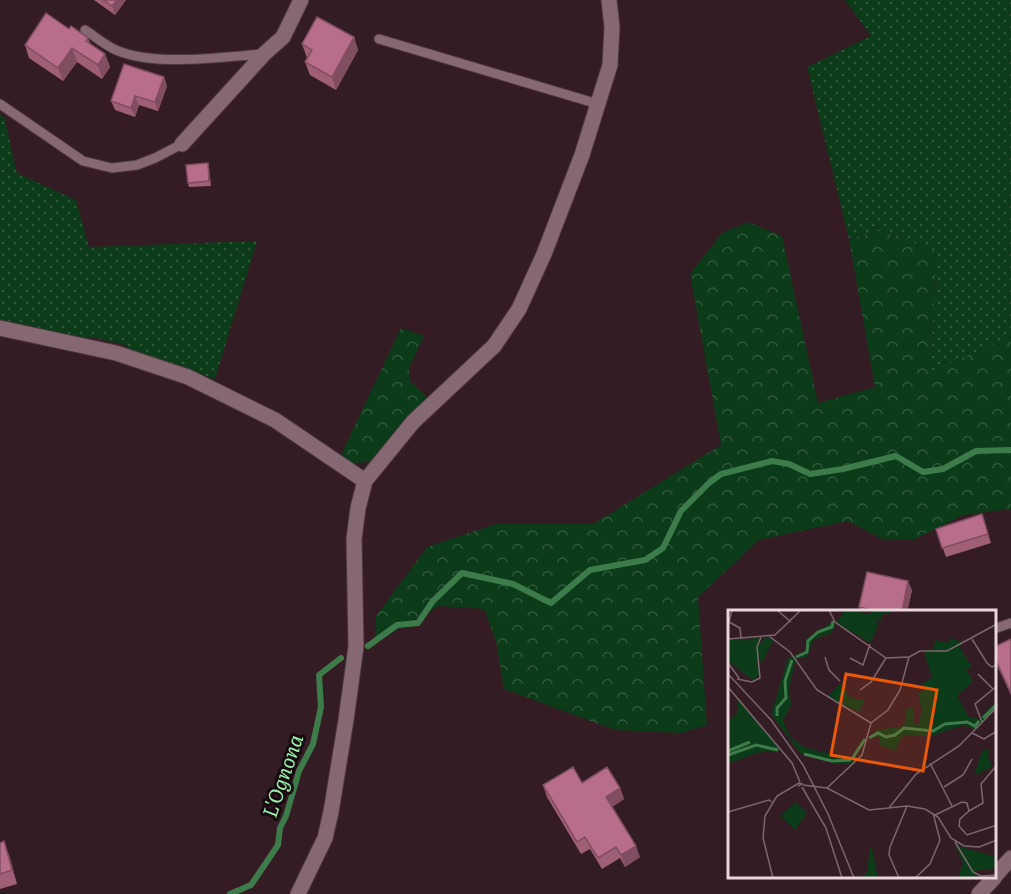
<svg xmlns="http://www.w3.org/2000/svg" width="1011" height="894" viewBox="0 0 1011 894" font-family="Literata,serif">
  <defs>
    <pattern id="grass-dots" width="8" height="8" patternUnits="userSpaceOnUse" patternTransform="scale(1.5)"><rect width="8" height="8" fill="#0c3b19"/><path d="M2 2h.1M6 6h.1" fill="none" stroke="#2f573a" stroke-width="1.8" stroke-linecap="round"/></pattern>
    <pattern id="forest-crowns" width="20" height="18" patternUnits="userSpaceOnUse" patternTransform="scale(1.5)"><rect width="20" height="18" fill="#0c3b19"/><path d="M2 6a3 3 0 1 1 6 0M12 15a3 3 0 1 1 6 0" fill="none" stroke="#2f573a"/></pattern>
  </defs>
  <rect width="100%" height="100%" fill="#341c25"/>
  <!-- grass -->
  <path fill="url(#grass-dots)" d="M845 0H1011V337L931 372 936 251 881 231 849 239 807 67 871 36Z
    M0 114 4 117 17 173 76 200 89 247 257 241 215 379 133 352 125 345 92 337 83 339 0 321Z"/>
  <!-- forest -->
  <path fill="url(#forest-crowns)" d="M748 222 782 236 818 403 875 387 849 239 881 231 936 251 931 371 1011 337V509L963 515 915 539H882L848 521 759 540 698 597 707 725 681 733 615 730 504 689 496 641 484 609 439 606 375 642 376 616 427 547 496 524H593L721 445 690 274 722 233Z
    M401 328 424 336 409 368V380L426 396 427 403 370 462 353 463 341 455Z"/>
  <g fill="none" stroke-linecap="round" stroke-linejoin="round">
    <!-- stream -->
    <path stroke="#3e7b4a" stroke-width="6" d="M368 646 397 625 418 623 433 601 462 573 513 584 551 603 590 570 645 560 663 548 681 511 709 483 721 474 772 461 789 464 810 474 843 469 896 456 923 472 943 469 976 451 1011 450
      M230 894 251 885 278 845 280 828 286 816 299 771 313 744 321 707 319 675 341 658"/>
    <!-- service casing -->
    <g stroke="#4c3840" stroke-width="11">
      <path id="service" d="M85 30C96 37 108 48 121 52 160 66 222 57 264 54
        M379 39 598 104
        M0 104 83 161 112 168 137 165 155 158 182 144
        M994 629 1011 623"/>
    </g>
    <!-- minor casing -->
    <g stroke="#4c3840" stroke-width="17">
      <path id="minor" d="M182 144 264 54 283 37 301 0
        M0 328 116 353 188 377 275 420 365 481
        M994 877 1011 858
        M298 894 325 838 331 812 346 720 356 646 354 539 358 508 365 481 413 422 494 346 519 309 544 254 582 155 610 65 612 27 609 0
        M979 894 994 878"/>
    </g>
    <!-- service -->
    <use href="#service" stroke="#866872" stroke-width="9"/>
    <!-- minor -->
    <use href="#minor" stroke="#866872" stroke-width="15"/>
  </g>
  <!-- wall -->
  <path fill="#9e5f77" d="M94 0H126L115 15Z
    M69 29 88 38 90 43 105 54 110 67 102 79 77 62 63 81 29 58 25 45Z
    M354 37 358 50 336 90 310 75 305 62 307 58 302 44Z
    M164 77 167 86 158 111 139 105 135 117 115 110 111 101Z
    M209 168 211 186 189 187 188 183Z
    M982 514 991 543 946 557 936 529Z
    M912 590 907 612H861L859 607Z
    M1011 639V695L994 659V647Z
    M582 783 620 788 624 799 612 807 640 857 625 867 620 858 602 869 590 849 581 854 547 797 543 785Z
    M0 842 9 855 17 884 0 889Z"/>
  <!-- shaded-wall -->
  <path fill="#814d61" d="M117 0H126L115 15 112 6Z
    M354 37 358 50 336 90 332 77Z
    M72 48 77 62 63 81 58 68Z
    M105 54 110 67 102 79 98 65Z
    M164 77 167 86 158 111 155 102Z
    M135 96 139 105 135 117 131 108Z
    M208 163 209 168 211 186 209 181Z
    M908 581 912 590 907 612H902Z
    M620 788 624 799 610 808 606 797Z
    M4 841 9 855 17 884 12 870Z
    M636 846 640 857 625 867 621 855Z"/>
  <!-- building -->
  <path fill="#b86e8a" stroke="#814d61" stroke-width="1.5" d="M103 0H117L112 6Z
    M46 13 69 29 71 26 88 38 86 41 105 54 98 65 72 48 58 68 25 45Z
    M317 17 354 37 332 77 305 62 312 50 302 44Z
    M124 64 164 77 155 102 135 96 131 108 111 101Z
    M208 163 209 181 188 183 186 165Z
    M982 514 988 534 942 548 936 529Z
    M867 572 908 581 902 612H880L859 607Z
    M1011 639V693L994 656V647Z
    M573 767 582 783 607 767 620 788 606 797 636 846 621 855 616 847 598 858 585 837 577 842 543 785Z
    M4 841 12 870 0 874V843Z"/>
  <g text-anchor="middle" stroke-width="6" stroke-linejoin="round" paint-order="stroke">
    <!-- water labels -->
    <g font-size="20" font-style="italic" fill="#9df3ab" stroke="#150a0e">
      <text transform="translate(283 776) rotate(-71)" y="7">L'Ognona</text>
    </g>
  </g>
  <!-- overview -->
  <g transform="translate(728 610)">
    <rect width="268" height="268" fill="#341c25"/>
    <path d="M118 0 143 4 138 10 147 7 150 16 142 33 108 12ZM38 27 45 30 33 55 30 36ZM31 28 32 64 26 71 0 51V30ZM222 28 236 33 231 36 244 57 238 60 245 71 229 86 242 109 209 107 196 113 190 83 196 81 193 74 204 68 196 41 204 40 208 30 220 33ZM113 73 122 88 137 90 131 102 99 87ZM227 235 268 247V258L247 261 250 268H230L235 253Z" fill="#0c3b19"/>
    <path d="M145 0H161L164 4 155 3 152 13 147 7 141 13 138 10ZM105 11 108 14 103 23 85 30 79 48H68L61 78 63 95 55 111 63 128 76 137 128 151 124 154H109L72 143 43 104 60 48 78 41V29ZM10 89 54 140 28 143 0 154V111L10 103ZM268 91V98L248 120 236 115 203 126 178 125 172 129 168 141 152 135V127L141 128 148 120 176 116 179 97 185 98 186 114 191 113 194 99 199 102 197 112 222 103 251 109ZM261 139 260 149 265 156 246 166 254 141ZM142 236 144 238 150 268H133L139 262Z" fill="#0c3b19"/>
    <path d="M68 192 79 203 67 220 52 206Z" fill="#0c3b19"/>
    <path fill="none" stroke="#3e7b4a" stroke-width="3" d="M68 47 79 42 80 31 90 22 104 17 105 11M49 106V98L58 88 57 71 64 50M255 108 269 94M141 128 150 123 158 127 167 125 176 118 205 121 217 114 239 112 247 116 251 111M0 141 22 132M76 144 104 151 123 150M0 145 28 135 50 140M124 149 137 129"/>
    <path fill="none" stroke="#7c676f" stroke-width="1.5" d="M4 0 1 12 12 18 13 28M49 0 63 12M101 0 107 12 158 48 181 47M41 26 62 42 89 80 143 113M0 29 47 25 73 0M244 29 259 53 264 57 269 54M97 47 101 60 112 71M122 48 135 55 142 34M0 53 11 68M0 64 43 110 75 155 100 204 126 268M250 64 265 79M9 69 24 72 32 68 29 37 33 27M0 77 64 153 72 172M132 80 143 72 158 48M254 112 247 94 269 76M244 123 256 129 269 121M202 153 224 196M75 175 99 178 141 200 179 196 197 199 210 207 223 228 236 236 251 237 269 230M74 177 98 218 114 268M216 177 235 165 244 149M99 178 134 145 143 113 160 100 172 80 181 47 192 41H219L269 14M161 198 188 164 231 136 269 97M241 201 232 209 231 216 239 225 269 215M0 202 41 190 44 192M207 205 234 192 239 193 241 201 255 193 253 174 269 155M227 232 245 262 253 266 269 265M45 268 35 228 37 206 49 186 71 173 74 174 70 176M171 268 161 245 162 237 179 196M187 268 202 254 212 230 205 203"/>
    <path fill="#e8590c" fill-opacity="0.15" stroke="#e8590c" stroke-width="3" d="M118 64 209 80 195 161 103 145Z"/>
    <rect width="268" height="268" fill="none" stroke="#e9d7dd" stroke-width="3"/>
  </g>
</svg>
